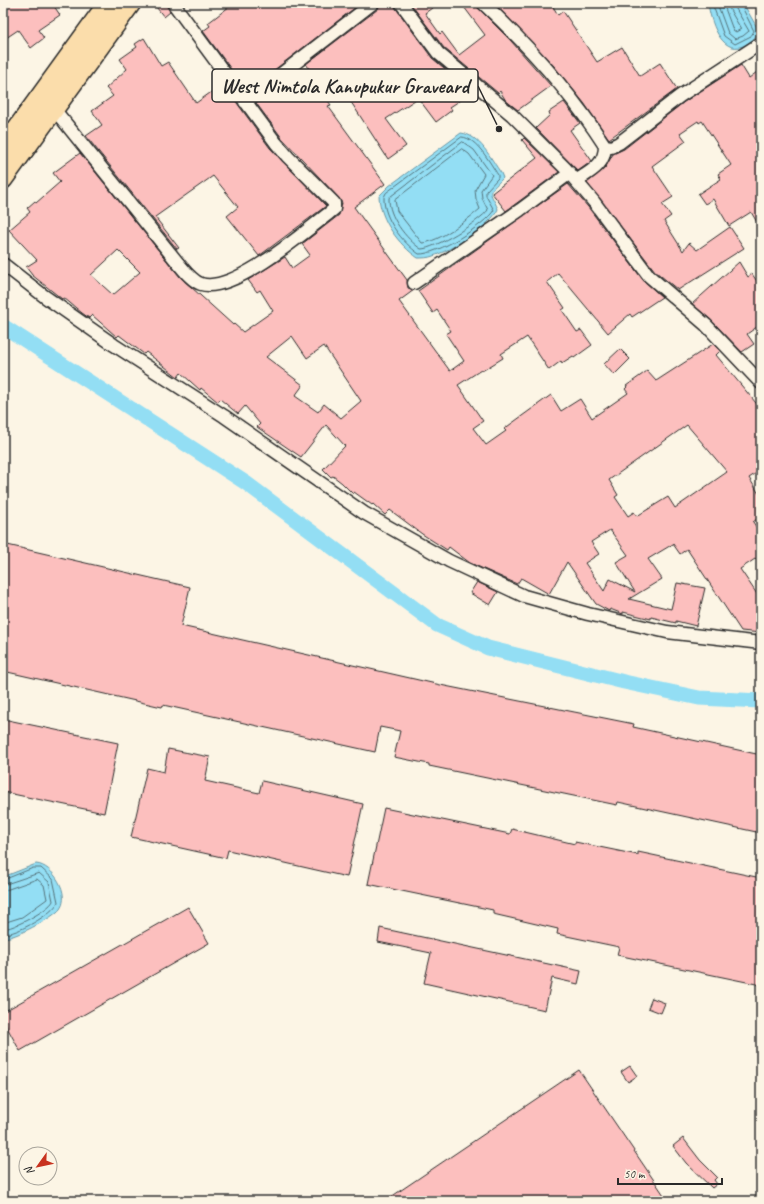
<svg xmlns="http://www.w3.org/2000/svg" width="764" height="1204" viewBox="0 0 764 1204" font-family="Caveat,sans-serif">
  <rect width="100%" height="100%" fill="#fcf5e5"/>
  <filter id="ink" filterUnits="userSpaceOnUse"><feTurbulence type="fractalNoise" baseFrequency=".025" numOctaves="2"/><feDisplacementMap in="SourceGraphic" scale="8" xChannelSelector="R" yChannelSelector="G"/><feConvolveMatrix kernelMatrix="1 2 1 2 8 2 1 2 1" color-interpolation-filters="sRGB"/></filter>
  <g filter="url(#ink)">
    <!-- water -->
    <path fill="#93def4" stroke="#6996a4" d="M708 3H743L759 31C755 38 751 42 743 46 721 55 710 20 708 3Z
      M461 133C480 135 491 159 501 173L503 178C486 196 489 188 498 209 492 225 450 251 433 256 428 258 423 258 418 258 399 245 380 220 379 196L389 186Z
      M36 864C53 865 71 894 60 909 53 918 13 939 3 938V877Z"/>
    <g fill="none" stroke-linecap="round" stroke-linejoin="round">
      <!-- shore -->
      <path stroke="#55737b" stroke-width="1" d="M712 3 724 36 735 44 751 36 754 31 740 3
        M717 3 728 33 735 39 743 36 749 31 736 9 735 3
        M723 3 733 30 736 32 741 29 730 10 729 3
        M462 137C477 138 490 163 498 175V178L486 191V196L494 210C485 225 437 255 419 254 402 242 383 218 384 197L386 193Z
        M463 142 474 150 492 175 481 190 482 198 488 210C480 221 435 249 421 249 406 239 388 216 389 198Z
        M462 149 469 154 484 174 475 190 476 199 480 209C467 220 439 242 422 243L397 211 395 200Z
        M3 880 33 868H41L53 879 58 902C53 914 16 935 3 934
        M3 885 39 873 49 882 53 901C49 910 13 929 3 929
        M3 891 37 879 44 885 47 899 22 917 3 923"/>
      <!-- canal -->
      <path stroke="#93def4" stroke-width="15" d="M3 326 246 483 437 625 488 648 624 682 699 698 761 701"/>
    </g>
    <!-- building -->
    <path fill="#fcbfbe" stroke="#2b2b2b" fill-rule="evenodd" d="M3 3H52L60 15 38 30 44 38 31 48 18 30 3 40Z
      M153 3H166L170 12 164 17Z
      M234 3H361L247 91 203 31 210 26 208 23Z
      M380 3H394L395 7 432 58 473 92 450 107 452 110 436 122 418 98 386 119 406 146 388 159 349 99 356 94 344 77 321 91 331 105 328 106 385 184 354 207 407 280 408 288 414 290 399 301 450 371 464 361 446 334 451 331 437 310 433 313 418 291 568 184 588 207 643 280 662 297 632 317 630 314 608 333 558 273 547 282 565 308 562 310 577 332 581 330 592 345 574 358 573 356 562 363 561 361 549 370 527 337 501 354 503 358 482 371 481 370 458 385 483 421 473 428 486 445 506 431 504 429 551 395 561 411 580 399 592 418 628 393 625 389 627 387 626 386 647 371 656 381 713 344 720 351 716 355 761 409V470L749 478 761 497V516L753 522 761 534V555L740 569 761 600V633L741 631 687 549 680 554 673 544 648 559 662 579 629 599 671 609 677 583 705 588 696 626 676 621V623L651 617V619L623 612V614L610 609 609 611 596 604 567 562 549 594 521 578 517 584 470 563 449 547 447 550 422 534 390 510 385 515 373 504 372 505 354 492 353 494 342 483 333 476 331 477 323 469 345 446 326 425 301 457 257 427 260 424 245 406 238 414 220 399 218 402 201 388 200 390 181 373 178 377 146 352 144 354 119 335 117 337 92 315 89 318 82 313 64 298 62 299 32 275 26 267 37 260 9 230 30 212 27 208 35 201 36 203 60 182 53 173 80 153 180 277 233 325 234 324 243 332 273 311 260 290 257 292 248 280 285 257 292 268 310 255 302 244 339 215 342 203 339 198 282 138 256 103 279 85 289 100 317 80 306 64 378 9ZM118 250 140 272 113 295 91 275ZM292 336 307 358 324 346 361 401 341 418 324 404 318 412 295 396 303 385 266 357ZM687 425 727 472 675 508 668 497 637 516 634 512 628 516 615 497 618 495 609 480ZM610 530 628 555 616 562 635 592 610 579 604 591 585 563 599 554 591 542Z
      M410 3H439L425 13 440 34 442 32 459 55 485 35 461 3H476L478 8 511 41 551 86 518 110 506 101 500 91 498 93 444 48Z
      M494 3H551L558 15 563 11 597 62 622 47 640 76 660 63 677 89 609 139 584 103 554 66Z
      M144 38 161 66 168 62 196 103 217 88 220 92 226 88 270 148 326 206 259 256 227 216 238 207 213 176 155 217 179 248 177 249 86 136 102 125 92 111 113 96 106 88 127 69 120 59 137 47 135 44Z
      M741 65 749 78 761 69V229L751 212 729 226 713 199 705 204 698 194 721 179 718 174 731 165 702 121 699 123 698 121 680 133 686 141 652 166 673 197 662 204 671 216 664 221 683 251 689 243 697 250 730 227 744 248 678 290 655 271 587 183 605 168 613 154 624 149 684 102Z
      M564 102 580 123 570 130 592 161 578 171 536 128 550 115 549 112Z
      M524 138 559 172 506 211 492 193 537 158 522 140Z
      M739 262 748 277 752 274 761 287V324L747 334 754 344 742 352 711 320 692 304Z
      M620 349 630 359 614 375 604 364Z
      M3 544 190 587 181 626 445 686 634 724 633 727 761 755V833L618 802 617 805 429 766V764L394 757 400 731 380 727 375 752 163 705 162 707 3 671Z
      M477 582 498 592 490 605 470 593Z
      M3 719 118 743 104 813 3 792Z
      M168 749 210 757 205 781 259 793 262 781 363 804 347 877 228 850 226 858 131 837 147 768 164 772Z
      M384 808 510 834 512 829 575 844V842L638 855V852L761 878V985L617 955 619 947 557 934 558 929 493 914V910L368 884Z
      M188 907 209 943 20 1051 3 1020V1012Z
      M380 928 581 971 578 984 552 978 545 1010 424 983 431 953 378 942Z
      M652 998 665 1003 661 1013 648 1008Z
      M630 1066 637 1076 628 1082 621 1072Z
      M579 1070 668 1201H385Z
      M683 1138 700 1160 717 1177 714 1180 717 1184 712 1188 686 1163 673 1146Z"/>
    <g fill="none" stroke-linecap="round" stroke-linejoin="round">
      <!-- minor casing -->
      <g stroke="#2b2b2b" stroke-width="15">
        <path id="minor" d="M401 3 438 53 512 115 565 168 594 202 649 276 706 325 761 383
          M483 3C529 46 571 93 605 146 605 165 591 171 576 181
          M245 102 373 3
          M54 109 178 263C184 270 192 281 201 284 233 294 303 233 328 214L334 209V203L288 157 276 143 173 3
          M605 146 611 147 619 143 680 96 761 43
          M3 264 44 296 114 345 224 416 364 513 449 561 524 596 588 614 667 632 761 643
          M414 283 520 210 570 173"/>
      </g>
      <!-- trunk casing -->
      <g stroke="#2b2b2b" stroke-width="22">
        <path id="trunk" d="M3 148 108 3
          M3 179 131 3"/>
      </g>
      <!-- minor -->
      <use href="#minor" stroke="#fcf5e5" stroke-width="12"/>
      <!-- trunk -->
      <use href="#trunk" stroke="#fbddab" stroke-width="19"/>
    </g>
  </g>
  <!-- callouts -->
  <path fill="none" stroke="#2b2b2b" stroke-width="1.5" d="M499 129L478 86"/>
  <circle fill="#2b2b2b" stroke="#fcf5e5" stroke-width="1.5" cx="499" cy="129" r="4"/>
  <rect fill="#fcf5e5" stroke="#2b2b2b" stroke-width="1.5" x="212" y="69" width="266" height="33" rx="4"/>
  <g font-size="21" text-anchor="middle" font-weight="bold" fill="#2b2b2b">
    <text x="345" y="93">West Nimtola Kanupukur Graveard</text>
  </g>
  <!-- margin -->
  <rect width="764" height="1204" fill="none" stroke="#fcf5e5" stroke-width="16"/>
  <rect x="8" y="8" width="748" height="1188" fill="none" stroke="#2b2b2b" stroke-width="1.5" filter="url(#ink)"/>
  <!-- north arrow -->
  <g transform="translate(38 1166) rotate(237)"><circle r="19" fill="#fcf5e5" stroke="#a8a49b"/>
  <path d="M0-3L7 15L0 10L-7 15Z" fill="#c8321e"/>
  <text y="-6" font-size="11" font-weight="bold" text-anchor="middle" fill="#2b2b2b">N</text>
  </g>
  <!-- scale -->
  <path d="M618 1178v6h104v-6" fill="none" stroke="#2b2b2b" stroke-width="2"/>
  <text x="624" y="1178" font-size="12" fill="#2b2b2b" stroke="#fcf5e5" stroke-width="3" paint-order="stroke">50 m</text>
</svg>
